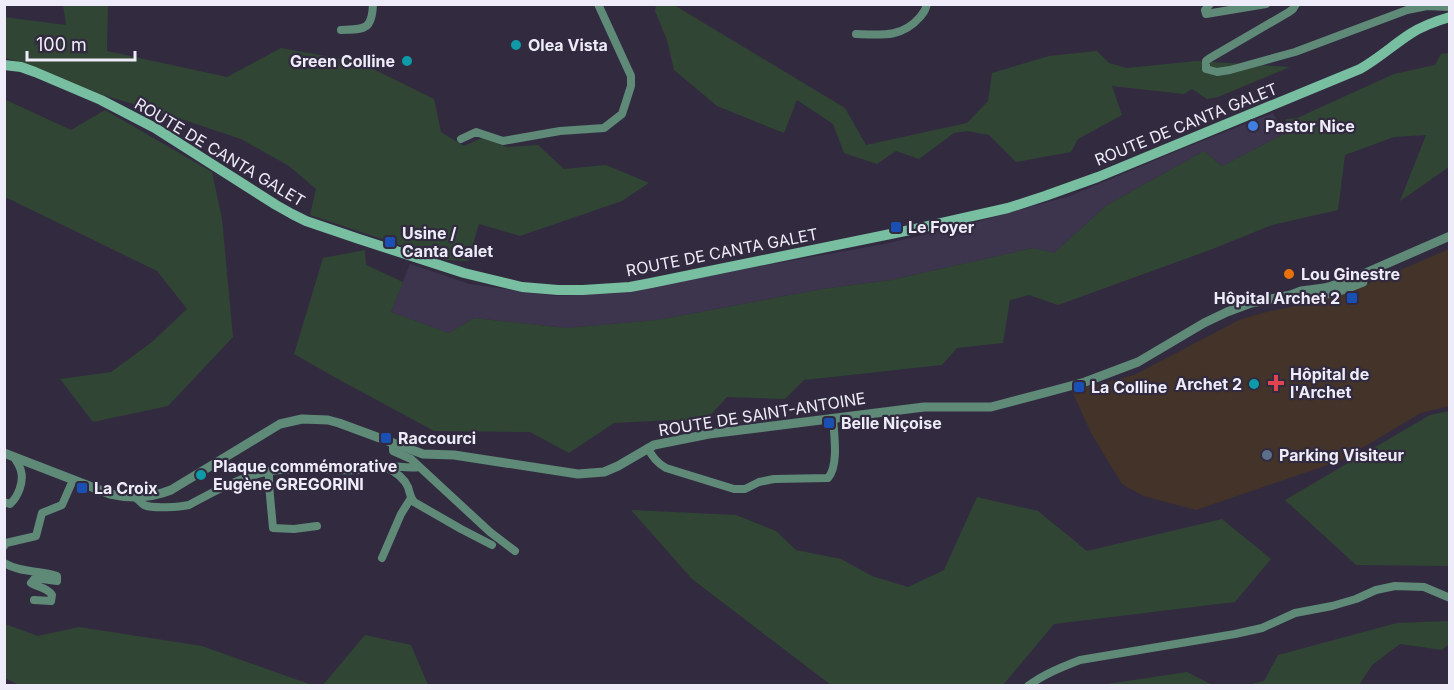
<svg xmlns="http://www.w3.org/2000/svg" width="1454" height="690" viewBox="0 0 1454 690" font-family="Inter,sans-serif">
  <rect width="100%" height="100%" fill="#322b40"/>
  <!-- built -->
  <path fill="#3d354e" d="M1273 113 1284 134 1222 166 1204 151 1107 205 1054 253 1033 248 891 280 822 289 657 320 566 328 474 318 449 333 391 312 410 264 469 284 555 296 618 293 767 265 885 244 976 222 1070 196 1187 147Z"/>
  <!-- medical -->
  <path fill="#433328" d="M1449 249V406L1421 413 1342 460 1196 510 1143 496 1122 484 1091 433 1072 391 1134 375 1239 320 1262 313 1337 297Z"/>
  <!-- green -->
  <path fill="#304533" d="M63 5H108L107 51 227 77 281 48 359 62 434 99 441 132 464 146 484 137 506 147 538 145 564 169 606 165 649 183 622 201 520 236 479 224 468 261 445 260 310 215 316 189 289 166 241 139 154 110 99 94 10 59 5 58 4 17 66 25Z
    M656 5H674L845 108 866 145 967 123 988 101 992 73 1049 56 1097 51 1109 63 1127 68 1197 61 1290 67 1218 97 1207 99 1192 89 1184 94 1112 86 1122 115 1078 139 1071 152 1016 162 989 135 967 131 954 133 919 159 896 151 877 164 844 153 833 124 797 100 784 133 717 106 674 70 667 40 655 11Z
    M1449 53V167L1400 201 1426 135 1394 137 1345 155 1338 210 1272 225 1210 250 1058 305 1029 295 1010 300 1003 343 957 348 942 365 804 380 785 399 727 397 704 422 672 420 614 423 569 453 530 432 434 431 336 378 294 354 323 258 365 250 366 265 403 282 391 312 449 333 474 318 566 328 657 320 822 289 891 280 1033 248 1054 253 1107 205 1204 151 1222 166 1284 134 1286 119 1297 118 1394 74 1435 65 1441 54Z
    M4 99 71 130 105 110 212 172 222 219 233 337 168 406 93 422 60 379 111 372 152 342 187 309 157 271 5 197Z
    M1449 411V566L1356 565 1285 500 1430 415Z
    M977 497 1038 511 1087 551 1222 519 1271 559 1235 602 1054 624 1003 685H831L692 579 631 510 736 515 776 531 796 550 841 559 872 576 908 587 944 570Z
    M1449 621V644L1442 650 1400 644 1372 665 1359 685H1248L1264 681 1278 655 1397 623Z
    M5 624 38 636 79 627 202 646 312 685H19L5 678Z
    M365 635 411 645 428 685H323Z
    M1187 672 1212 685H1100Z"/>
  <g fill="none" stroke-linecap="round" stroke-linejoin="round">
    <!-- minor -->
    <path stroke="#5f8a78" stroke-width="8" d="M1210 4 1205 10 1206 14 1266 4
      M1296 4 1293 9 1289 12 1210 58 1206 61V69L1217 72 1230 70 1295 52 1407 10 1427 6 1450 7
      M341 30C364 29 372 31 373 4
      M856 34C881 35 902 38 920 17 924 12 925 11 927 4
      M461 139 476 132 503 141 560 131 604 128 622 114 631 86V76L598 4
      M393 444V451L411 459 490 532 515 551
      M648 448C652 457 657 463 666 468L734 489H745L759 482 774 479 828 478C839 466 834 434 833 418
      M385 467C394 471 404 478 408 487 410 493 410 497 414 502L461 529 492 545
      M269 471V485L273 528 294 529 317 526
      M136 498C139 500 141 503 144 505 153 509 180 507 189 505 215 491 242 476 271 471 300 467 330 471 359 470 367 469 375 467 382 466 395 465 407 469 419 467
      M4 502 10 504C18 497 24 482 21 471 20 466 17 462 14 457
      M4 546 6 543 36 536 42 513 62 505 73 480
      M382 558 401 514 411 498
      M4 563C21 573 40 570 57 576V581L35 578 31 583C38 587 49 589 52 595L51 601 34 600
      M1028 686C1044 674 1062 667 1080 660L1235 634 1262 628 1295 613 1332 606 1356 599 1376 590 1395 586 1424 587 1450 598"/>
    <!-- tertiary -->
    <path stroke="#5f8a78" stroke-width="9" d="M1295 296C1320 299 1341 291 1363 282
      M4 453 110 494C132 499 151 498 171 490L280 424 302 419 328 420 339 423 423 454 454 455 578 474 604 472 618 466 654 445 709 434 924 407H991L1048 392 1085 382 1138 362 1204 323 1227 312 1251 303 1291 295 1301 291 1324 288 1345 282 1450 236"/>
    <!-- secondary -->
    <path stroke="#78bea1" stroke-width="10" d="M4 65 21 67 35 72 101 100 155 128 276 205 292 214 306 221 359 239 464 273 522 287 558 290H583L630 287 651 283 915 229 1008 208 1045 196 1098 177 1360 69C1378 59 1393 45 1410 34 1422 26 1436 21 1450 17"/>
  </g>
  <!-- markers -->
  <g fill="#0f9aa8" stroke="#322b40" stroke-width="2">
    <circle cx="516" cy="45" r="6"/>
    <circle cx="407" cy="61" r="6"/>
    <circle cx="1254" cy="384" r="6"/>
    <circle cx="201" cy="475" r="6"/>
  </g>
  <circle fill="#3f7fe0" stroke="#322b40" stroke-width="2" cx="1253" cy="126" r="6"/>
  <g fill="#1a4fb4" stroke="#322b40" stroke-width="2">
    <rect x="890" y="221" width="12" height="12" rx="3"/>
    <rect x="384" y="236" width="12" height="12" rx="3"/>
    <rect x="1346" y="292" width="12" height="12" rx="3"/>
    <rect x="1073" y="381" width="12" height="12" rx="3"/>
    <rect x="823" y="417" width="12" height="12" rx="3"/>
    <rect x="380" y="432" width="12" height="12" rx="3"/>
    <rect x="76" y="482" width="12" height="12" rx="3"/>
  </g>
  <circle fill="#e8710a" stroke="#322b40" stroke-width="2" cx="1289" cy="274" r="6"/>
  <path fill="#e0444e" stroke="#322b40" stroke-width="2" d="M1273 374h6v6h6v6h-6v6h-6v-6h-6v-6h6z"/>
  <circle fill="#5c6f8a" stroke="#322b40" stroke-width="2" cx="1267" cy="455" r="6"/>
  <g text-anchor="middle" stroke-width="4.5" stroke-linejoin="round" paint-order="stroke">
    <!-- poi labels -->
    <g font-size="16" font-weight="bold" fill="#efecf9" stroke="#322b40" text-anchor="start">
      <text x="528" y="51">Olea Vista</text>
      <text x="395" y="67" text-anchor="end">Green Colline</text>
      <text x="1265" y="132">Pastor Nice</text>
      <text x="908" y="233">Le Foyer</text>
      <text x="402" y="239">Usine /<tspan x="402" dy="18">Canta Galet</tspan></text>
      <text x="1301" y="280">Lou Ginestre</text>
      <text x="1340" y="304" text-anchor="end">Hôpital Archet 2</text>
      <text x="1290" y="380">Hôpital de<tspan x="1290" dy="18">l'Archet</tspan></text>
      <text x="1242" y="390" text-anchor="end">Archet 2</text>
      <text x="1091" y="393">La Colline</text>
      <text x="841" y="429">Belle Niçoise</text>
      <text x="398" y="444">Raccourci</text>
      <text x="1279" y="461">Parking Visiteur</text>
      <text x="213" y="472">Plaque commémorative<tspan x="213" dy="18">Eugène GREGORINI</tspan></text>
      <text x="94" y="494">La Croix</text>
    </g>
    <!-- street labels -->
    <g font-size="16" fill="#efecf9" stroke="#322b40">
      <text transform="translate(1186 124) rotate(-22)" y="6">ROUTE DE CANTA GALET</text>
      <text transform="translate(220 152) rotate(31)" y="6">ROUTE DE CANTA GALET</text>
      <text transform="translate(722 252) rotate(-11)" y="6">ROUTE DE CANTA GALET</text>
      <text transform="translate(762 414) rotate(-9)" y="6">ROUTE DE SAINT-ANTOINE</text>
    </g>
  </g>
  <!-- border -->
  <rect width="1454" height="690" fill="none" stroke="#efecf9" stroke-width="12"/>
  <!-- scale -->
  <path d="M27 51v9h108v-9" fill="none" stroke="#efecf9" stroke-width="3"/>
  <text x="36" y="51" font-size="18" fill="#efecf9" stroke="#322b40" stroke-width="4.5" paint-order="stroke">100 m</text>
</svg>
